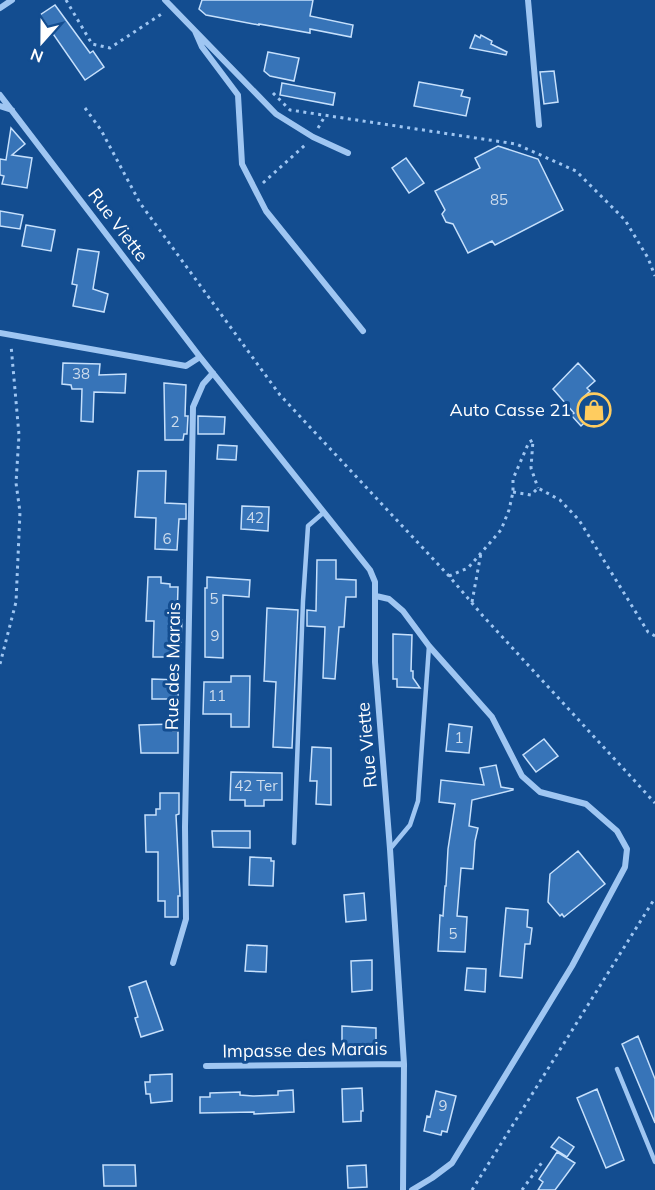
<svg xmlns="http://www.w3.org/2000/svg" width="655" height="1190" viewBox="0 0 655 1190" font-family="Mulish,sans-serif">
  <rect width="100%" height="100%" fill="#134d90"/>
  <!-- building -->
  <path fill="#3774b8" stroke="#c6e0fc" stroke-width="1.5" d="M202 0H313L310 16 353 25 351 37 310 29V33L259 24V25L206 15 199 9Z
    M55 5 90 53 93 51 104 67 85 80 40 15Z
    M475 35 480 38 481 35 492 41 491 44 507 52 506 55 470 48Z
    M268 52 299 58 294 81 270 76 264 71Z
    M554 71 558 102 544 104 540 72Z
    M419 82 463 90 461 96 470 98 466 116 414 106Z
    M282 83 335 93 333 105 280 95Z
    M11 128 25 144 12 155 32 158 27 188 2 184 4 176 0 175V159L6 160Z
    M498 146 538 159 563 210 495 245 492 241 468 253 453 224 446 222 442 214 445 210 435 191 480 168 475 158Z
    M406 158 424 183 409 193 392 168Z
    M0 211 23 215 20 229 0 226Z
    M26 225 55 230 51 251 22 246Z
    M78 249 99 252 93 289 108 294 104 312 73 306 77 285 72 284Z
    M63 363 100 364 99 375 126 374 125 393 94 392 93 422 81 421 82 389H72L71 385 62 384Z
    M578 363 595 381 587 388 590 391 586 395 599 409 581 426 571 415 574 413 553 389Z
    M164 383 186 385 185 416H188L187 434H184L183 440H165Z
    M198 416 225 417 224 434H198Z
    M218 445 237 446 236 460 217 459Z
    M138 471H166L165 503 186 504V519H179L177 550 155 549 156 518 135 517Z
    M242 506 269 507 268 531 241 529Z
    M317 560H336V579L356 580V597H346L344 627H339L335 679 323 678 325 627 307 626V610L316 611Z
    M148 577H161V583L170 584V587H178L177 620H182L180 657H153L154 621H146Z
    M207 577 250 580 249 597 223 595V658L205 657V588H207Z
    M267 608 298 610 292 748 273 747 276 682 264 681Z
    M393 634 412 635 411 671H413V678L420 688 397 687V679H393Z
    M231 676H250L249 727H231V714H203L204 682H231Z
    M152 679 178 680V699H152Z
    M173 724V731H178V753H141L139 725Z
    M449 724 472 727 469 753 446 751Z
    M544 739 558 756 536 772 523 755Z
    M312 747 331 748V805L316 804 317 781H310Z
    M496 765 501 787 513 789V790L472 800 469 826 478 828 475 841 473 869 461 868 457 916 467 917 465 952 438 951 440 915 443 916 445 886H446L448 849 455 804 439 802 441 780 484 785 480 768Z
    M231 772 282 773V800H264V806H245V800H230Z
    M160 793H179V814L176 815 180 896H178V917H165V901H158V852H146L145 815H156V809H160Z
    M212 831H250V848L213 847Z
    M578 851 605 884 564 917 562 914 560 916 548 902 550 874Z
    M250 857 271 858V861H274L273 886 249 885Z
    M364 893 366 920 346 922 344 895Z
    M506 908 528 910 527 927 532 928 530 944H525L522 978 500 976Z
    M247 945 267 946 266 972 245 971Z
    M372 960V990L352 992 351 961Z
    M467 968 486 969 485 992 465 990Z
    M146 981 163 1030 141 1037 135 1018 138 1017 129 987Z
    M342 1026 376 1028V1050L342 1048Z
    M638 1036 655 1079V1123L622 1044Z
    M172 1074V1101L151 1103 150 1094H146L145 1082H150V1075Z
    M362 1088 363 1111H361V1121L343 1122 342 1089Z
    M597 1089 624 1160 606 1168 577 1098Z
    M293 1090 294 1112 254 1114V1112L200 1113V1097H210V1093L240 1092V1095L253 1096 278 1095V1091Z
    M436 1091 456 1096 447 1132 442 1131 441 1135 424 1131 427 1116 430 1117Z
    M559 1137 574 1147 567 1157 551 1147Z
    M557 1152 575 1163 555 1190H538L543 1182 539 1179Z
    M103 1165H135L136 1186H104Z
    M366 1165 367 1187 348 1188 347 1166Z"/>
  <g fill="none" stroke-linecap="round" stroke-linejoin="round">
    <!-- path -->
    <path stroke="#9fc6f2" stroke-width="3" stroke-dasharray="3 4.5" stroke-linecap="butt" d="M66 0 92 44 110 48 163 13
      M273 93 290 110 516 144 576 171 625 220 648 258 655 276
      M85 108 101 130 140 203 280 395 449 576 483 616 655 803
      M318 128 325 116
      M263 183 305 145
      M513 492 531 495 538 488 560 500 579 520 648 632 655 636
      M449 576 468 568 501 530 509 510 513 492V479L529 442 533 440 531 468 538 488
      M472 602 481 553
      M0 664 16 602 20 512 16 483 19 435 11 345
      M472 1190 655 898
      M522 1190 543 1161"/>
    <!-- service -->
    <path stroke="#9fc6f2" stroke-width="4.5" d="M294 843 303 601 308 526 323 513
      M390 849 410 825 418 801 429 646
      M617 1069 655 1162"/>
    <!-- minor -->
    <path stroke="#9fc6f2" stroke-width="6" d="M165 0 276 114 313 137 348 153
      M528 0 539 125
      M0 8 12 0
      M195 31 202 47 238 95 242 164 266 211 363 331
      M0 95 200 357 370 570 375 582V662L390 849 404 1064 403 1190
      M0 106 12 110
      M0 333 186 366 200 357
      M376 596 389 599 403 611 429 646 492 717 522 776 540 792 586 804 617 831 627 849 625 867 572 966 452 1163 432 1178 412 1190
      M173 963 186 919 185 827 193 407 203 384 213 373
      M206 1066 404 1064"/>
  </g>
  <!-- icons -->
  <defs>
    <g id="shop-ring" transform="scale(1.725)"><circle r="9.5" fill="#134d90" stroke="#ffcc5f" stroke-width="1.5"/><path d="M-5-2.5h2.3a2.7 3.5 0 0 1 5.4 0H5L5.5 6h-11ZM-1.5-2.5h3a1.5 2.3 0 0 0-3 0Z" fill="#ffcc5f"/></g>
  </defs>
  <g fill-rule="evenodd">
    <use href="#shop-ring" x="594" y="410"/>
  </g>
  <g text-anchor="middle" stroke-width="6" stroke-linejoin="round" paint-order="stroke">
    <!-- number labels -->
    <g font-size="15" fill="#cddced">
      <text x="499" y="205">85</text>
      <text x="81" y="379">38</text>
      <text x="175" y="427">2</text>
      <text x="255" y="523">42</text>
      <text x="167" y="544">6</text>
      <text x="214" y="604">5</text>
      <text x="215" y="641">9</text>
      <text x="217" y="701">11</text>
      <text x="459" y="743">1</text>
      <text x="256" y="791">42 Ter</text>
      <text x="453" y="939">5</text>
      <text x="443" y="1111">9</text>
    </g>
    <!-- street labels -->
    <g font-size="18" fill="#fff" stroke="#134d90">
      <text transform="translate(118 225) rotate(53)" y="6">Rue Viette</text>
      <text transform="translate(173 666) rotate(-89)" y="6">Rue des Marais</text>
      <text transform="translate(367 745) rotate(-95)" y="6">Rue Viette</text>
      <text transform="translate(305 1050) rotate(-1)" y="6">Impasse des Marais</text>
    </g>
    <!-- poi labels -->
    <g font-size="18" fill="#fff" stroke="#134d90" text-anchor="end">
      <text x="571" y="416">Auto Casse 21</text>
    </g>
  </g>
  <!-- north arrow -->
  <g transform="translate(42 42) rotate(201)" stroke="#134d90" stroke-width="4.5" paint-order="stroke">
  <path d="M0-4.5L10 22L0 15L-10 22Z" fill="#ffffff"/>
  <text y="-9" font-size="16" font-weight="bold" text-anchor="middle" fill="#ffffff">N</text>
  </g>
</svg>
